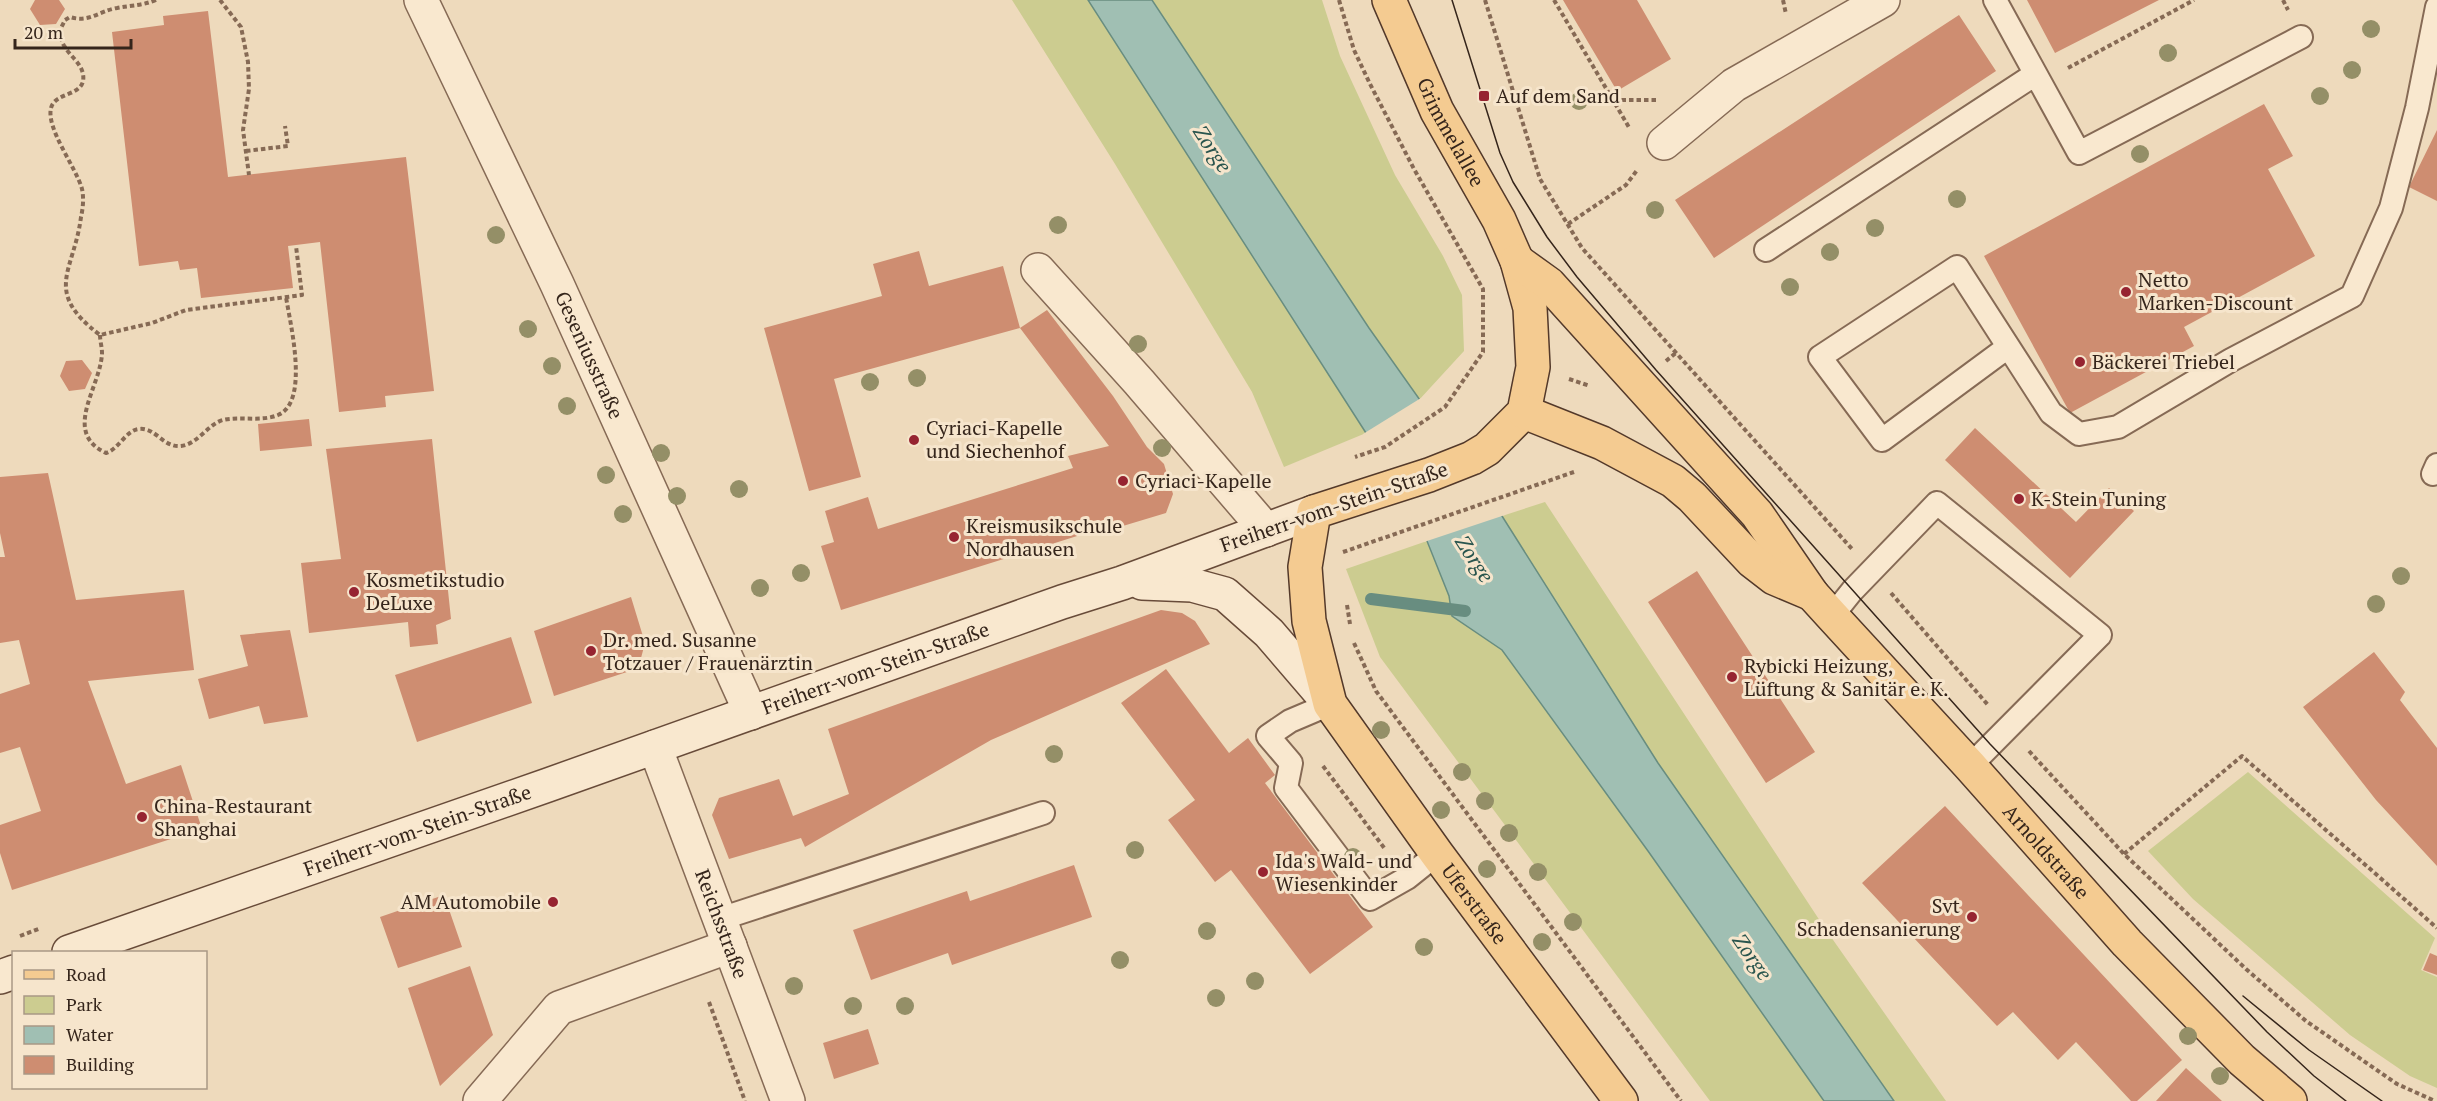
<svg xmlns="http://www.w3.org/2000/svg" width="2437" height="1101" viewBox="0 0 2437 1101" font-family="'PT Serif',serif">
  <rect width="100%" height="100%" fill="#eedabc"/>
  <!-- green -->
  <path fill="#cccc90" d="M1012 0H1088L1366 433 1284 467 1252 392 1115 164Z
    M1152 0H1322L1340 56 1395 175 1443 256 1462 295 1464 351 1419 400 1369 328Z
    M1545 502 1824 927 1946 1101H1894L1658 763 1502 516Z
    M1427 541 1449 596 1452 616 1502 650 1648 851 1824 1101H1710L1380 657 1346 569Z
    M2248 772 2435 938 2421 970 2437 977V1088L2410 1076 2350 1035 2193 899 2148 851Z"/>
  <!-- water -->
  <path fill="#a0bfb3" stroke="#688d80" stroke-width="1.5" d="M1088 0H1152L1369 328 1502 516 1658 763 1894 1101H1824L1648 851 1502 650 1452 616 1449 596 1427 541 1366 433Z"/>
  <!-- pier -->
  <path fill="#eedabc" d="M1421 398 1505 515 1424 542 1363 434Z"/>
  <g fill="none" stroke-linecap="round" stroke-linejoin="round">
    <!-- stream -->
    <path stroke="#688d80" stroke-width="12" d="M1371 599 1465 611"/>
  </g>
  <!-- building -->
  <path fill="#ce8d71" d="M35 0H59L65 9 56 24 40 25 30 9Z
    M1563 0H1637L1671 59 1617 91Z
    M2027 0H2159L2055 53Z
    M208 11 228 177 406 157 434 391 385 396 386 407 339 412 320 242 288 246 293 288 201 298 197 268 180 270 178 261 139 266 112 32 164 25 163 16Z
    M1959 15 1996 71 1714 258 1675 200Z
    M2264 104 2293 156 2268 169 2315 256 2184 327 2194 346 2070 413 1984 256Z
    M2437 130V201L2409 187Z
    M919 251 929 286 1003 266 1020 328 1047 310 1113 396 1147 447 1164 464 1173 494 1166 513 1093 535V531L841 610 821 546 834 542 825 511 868 497 878 529 1073 468 1068 456 1109 446 1020 328 834 379 861 477 809 491 764 328 882 296 873 264Z
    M82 360 92 373 85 389 69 391 60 376 66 361Z
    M309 419 312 446 260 451 258 424Z
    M1975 428 2076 522 2109 488 2134 511 2070 578 1945 460Z
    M432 439 451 619 436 625 438 644 410 647 408 622 309 633 301 563 341 559 326 449Z
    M48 473 76 600 184 590 194 670 88 681 126 784 181 765 202 829 12 890 0 853V825L41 811 20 747 0 753V694L30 684 19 640 0 643V557H5L0 533V477Z
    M1697 571 1815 752 1766 783 1648 602Z
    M631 597 645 643 641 658 633 670 554 696 534 631Z
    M1161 610 1182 613 1195 621 1210 644 991 740 805 847 801 838 729 859 712 815 719 798 779 779 793 816 849 794 828 729Z
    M290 630 308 717 264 724 259 706 209 719 198 679 248 666 240 635Z
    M511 637 532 703 417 742 395 675Z
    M2374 652 2405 692 2400 700 2437 748V866L2376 800 2303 707Z
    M1166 669 1229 753 1248 738 1275 775 1265 783 1373 927 1310 974 1231 870 1215 882 1168 820 1195 800 1121 703Z
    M1945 806 2182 1060 2137 1101H2131L2076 1042 2058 1060 2013 1012 1997 1026 1862 883Z
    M1074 865 1092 917 952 965 948 953 871 980 853 930 967 891 970 901Z
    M444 895 462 947 398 968 380 917Z
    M2430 953 2437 956V975L2423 970Z
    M470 966 493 1035 440 1086 408 988Z
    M868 1029 879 1064 834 1079 823 1043Z
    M2186 1068 2222 1101H2156Z"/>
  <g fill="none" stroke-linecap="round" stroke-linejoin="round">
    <!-- lane casing -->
    <g stroke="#866a55" stroke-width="26">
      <path id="lane" d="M1995 0 2079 153 2301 37
        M1766 250 2034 75
        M2008 347 1882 440 1820 357 1957 267 2051 413 2079 434 2118 427 2231 360 2352 296 2391 208 2417 108 2437 7
        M2433 474 2437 465
        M1832 616 1852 591 1937 503 2100 635 1970 766
        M1330 704 1290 721 1268 736 1291 763 1286 788 1370 899 1407 878 1437 854
        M720 919 1043 813"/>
    </g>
    <!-- street casing -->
    <g stroke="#866a55" stroke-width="36">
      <g id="street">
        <path id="s1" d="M421 0 557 284 751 713"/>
        <path d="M1664 143 1734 85 1883 0"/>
        <path d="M1038 270 1139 382 1266 530"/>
        <path id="s2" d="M655 747 788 1101"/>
        <path d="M480 1101 559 1008 730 946"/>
      </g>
    </g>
    <!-- secondary casing -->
    <g stroke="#684b39" stroke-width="36">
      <g id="secondary">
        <path d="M1142 583 1192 585 1225 594 1269 633 1330 704"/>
        <path id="s3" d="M69 952 548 785 1062 602 1122 583 1314 512"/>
        <path d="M0 977 14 972"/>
      </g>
    </g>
    <!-- primary casing -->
    <g stroke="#53392a" stroke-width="36">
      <g id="primary">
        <path id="s4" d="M1389 0 1437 111 1499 220 1517 261 1530 308 1533 367 1524 412 1487 449 1472 458 1429 475 1314 512 1305 567 1309 621 1330 704 1437 854 1621 1101"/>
        <path id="s5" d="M1517 261 1549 284 1757 514 1812 594 1832 616 1970 766 2127 943 2242 1060 2290 1101"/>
        <path d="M1524 412 1602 443 1673 481 1692 497 1752 561 1774 578 1812 594"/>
      </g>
    </g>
    <!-- path -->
    <path stroke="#866a55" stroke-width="4" stroke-dasharray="4.5 3" stroke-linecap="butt" d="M156 0C141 6 132 5 117 8 99 11 89 23 70 17L65 20 60 30C61 36 61 42 65 47 70 56 81 63 83 74 87 97 55 91 51 108 46 129 76 167 82 189 84 198 83 208 81 217 74 272 42 291 100 335L152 323 186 310 302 295 296 246
      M220 0 241 27 248 62 249 89 243 130 249 175
      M1339 0 1354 50 1370 84 1414 169 1483 289V352L1445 407 1385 447 1355 457
      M1485 0 1540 179 1582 248 1852 549
      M1554 0 1630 129
      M1783 0 1786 14
      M2283 0 2288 10
      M2068 68 2194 0
      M1614 100H1657
      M246 151 288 146 285 126
      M1568 224 1626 185 1638 169
      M100 335C100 341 102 347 102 353 101 387 61 432 106 453 119 449 126 430 139 429 156 427 163 448 181 446 198 444 208 424 223 420 241 416 261 422 278 415 310 402 290 323 286 297
      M1666 361 1677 352
      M1569 379 1590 386
      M1343 552 1574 472
      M1891 593 1988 705
      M1347 605 1350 624
      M1354 643 1376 691 1681 1101
      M2029 751 2124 854 2246 969 2306 1021 2397 1084 2435 1101
      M1323 766 1385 849
      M2124 854 2242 756 2437 928
      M20 936 41 928
      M709 1002 745 1101"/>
    <!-- lane -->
    <use href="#lane" stroke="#f9e8cf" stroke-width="22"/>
    <!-- street -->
    <use href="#street" stroke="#f9e8cf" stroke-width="33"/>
    <!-- secondary -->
    <use href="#secondary" stroke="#f9e8cf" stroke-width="33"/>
    <!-- primary -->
    <use href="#primary" stroke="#f4cb91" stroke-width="33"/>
    <!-- tram -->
    <path stroke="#35251b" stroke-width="1.5" d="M1452 0 1500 153 1513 182 1547 237 1577 277 1656 370 1990 744 2267 1032 2314 1076 2346 1101
      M2243 996 2309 1050 2382 1101"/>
  </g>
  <!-- trees -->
  <g fill="#948f67">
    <circle cx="2371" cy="29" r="9"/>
    <circle cx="2168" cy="53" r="9"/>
    <circle cx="2352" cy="70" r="9"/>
    <circle cx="2320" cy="96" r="9"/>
    <circle cx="1579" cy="101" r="9"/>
    <circle cx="2140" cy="154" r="9"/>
    <circle cx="1957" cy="199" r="9"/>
    <circle cx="1655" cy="210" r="9"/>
    <circle cx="1058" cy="225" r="9"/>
    <circle cx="1875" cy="228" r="9"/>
    <circle cx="496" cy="235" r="9"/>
    <circle cx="1830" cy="252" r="9"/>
    <circle cx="1790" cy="287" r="9"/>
    <circle cx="528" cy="329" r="9"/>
    <circle cx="1138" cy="344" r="9"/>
    <circle cx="552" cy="366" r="9"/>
    <circle cx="917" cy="378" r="9"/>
    <circle cx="870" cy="382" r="9"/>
    <circle cx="567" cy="406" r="9"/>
    <circle cx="1162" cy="448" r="9"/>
    <circle cx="661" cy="453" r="9"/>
    <circle cx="606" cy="475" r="9"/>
    <circle cx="739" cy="489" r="9"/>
    <circle cx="677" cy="496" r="9"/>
    <circle cx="623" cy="514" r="9"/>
    <circle cx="801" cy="573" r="9"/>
    <circle cx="2401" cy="576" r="9"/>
    <circle cx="760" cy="588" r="9"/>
    <circle cx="2376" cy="604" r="9"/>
    <circle cx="1381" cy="730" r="9"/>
    <circle cx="1054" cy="754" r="9"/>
    <circle cx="1462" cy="772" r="9"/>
    <circle cx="1485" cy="801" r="9"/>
    <circle cx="1441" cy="810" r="9"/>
    <circle cx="1509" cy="833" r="9"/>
    <circle cx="1135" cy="850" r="9"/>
    <circle cx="1353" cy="857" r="9"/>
    <circle cx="1487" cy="869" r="9"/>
    <circle cx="1538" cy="872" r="9"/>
    <circle cx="1573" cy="922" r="9"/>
    <circle cx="1207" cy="931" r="9"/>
    <circle cx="1542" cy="942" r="9"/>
    <circle cx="1424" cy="947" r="9"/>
    <circle cx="1120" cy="960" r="9"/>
    <circle cx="1255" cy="981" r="9"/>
    <circle cx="794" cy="986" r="9"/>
    <circle cx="1216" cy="998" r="9"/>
    <circle cx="853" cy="1006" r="9"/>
    <circle cx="905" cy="1006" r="9"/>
    <circle cx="2188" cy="1036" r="9"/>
    <circle cx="2220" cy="1076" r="9"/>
  </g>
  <!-- markers -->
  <g fill="#962431" stroke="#f6e5cc" stroke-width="2">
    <rect x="1478" y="90" width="12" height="12" rx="3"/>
    <circle cx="2126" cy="292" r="6"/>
    <circle cx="2080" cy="362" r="6"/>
    <circle cx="914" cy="440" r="6"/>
    <circle cx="1123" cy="481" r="6"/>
    <circle cx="2019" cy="499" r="6"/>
    <circle cx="954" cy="537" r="6"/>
    <circle cx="354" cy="592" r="6"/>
    <circle cx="591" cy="651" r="6"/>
    <circle cx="1732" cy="677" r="6"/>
    <circle cx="142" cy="817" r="6"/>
    <circle cx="1263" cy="872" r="6"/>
    <circle cx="553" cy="902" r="6"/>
    <circle cx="1972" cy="917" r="6"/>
  </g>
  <g text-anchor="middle" stroke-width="6" stroke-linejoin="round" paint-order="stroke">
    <!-- poi labels -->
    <g font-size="20" fill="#35251b" stroke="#f6e5cc" text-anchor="start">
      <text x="1496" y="103">Auf dem Sand</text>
      <text x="2138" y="287">Netto<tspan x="2138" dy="23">Marken-Discount</tspan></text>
      <text x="2092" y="369">Bäckerei Triebel</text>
      <text x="926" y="435">Cyriaci-Kapelle<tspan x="926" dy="23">und Siechenhof</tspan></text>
      <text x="1135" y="488">Cyriaci-Kapelle</text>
      <text x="2031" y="506">K-Stein Tuning</text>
      <text x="966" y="533">Kreismusikschule<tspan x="966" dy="23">Nordhausen</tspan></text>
      <text x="366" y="587">Kosmetikstudio<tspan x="366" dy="23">DeLuxe</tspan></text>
      <text x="603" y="647">Dr. med. Susanne<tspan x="603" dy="23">Totzauer / Frauenärztin</tspan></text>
      <text x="1744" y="673">Rybicki Heizung,<tspan x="1744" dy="23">Lüftung &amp; Sanitär e. K.</tspan></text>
      <text x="154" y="813">China-Restaurant<tspan x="154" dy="23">Shanghai</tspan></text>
      <text x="1275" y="868">Ida's Wald- und<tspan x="1275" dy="23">Wiesenkinder</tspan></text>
      <text x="541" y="909" text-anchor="end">AM Automobile</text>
      <text x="1960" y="913" text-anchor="end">Svt<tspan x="1960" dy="23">Schadensanierung</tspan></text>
    </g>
    <!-- street labels -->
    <g font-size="20" fill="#35251b" stroke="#f6e5cc">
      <text dy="7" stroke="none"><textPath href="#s4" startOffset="146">Grimmelallee</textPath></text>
      <text dy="7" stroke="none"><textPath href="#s1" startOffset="393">Geseniusstraße</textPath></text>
      <text transform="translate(1334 507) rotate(-19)" y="7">Freiherr-vom-Stein-Straße</text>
      <text dy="7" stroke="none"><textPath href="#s3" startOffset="855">Freiherr-vom-Stein-Straße</textPath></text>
      <text dy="7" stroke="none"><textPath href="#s3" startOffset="369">Freiherr-vom-Stein-Straße</textPath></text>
      <text dy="7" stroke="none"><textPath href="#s5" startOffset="795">Arnoldstraße</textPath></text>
      <text dy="7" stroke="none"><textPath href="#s4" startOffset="1124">Uferstraße</textPath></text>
      <text dy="7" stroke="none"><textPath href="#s2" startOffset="189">Reichsstraße</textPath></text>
    </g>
    <!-- water labels -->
    <g font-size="21" font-style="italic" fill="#29554e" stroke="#f6e5cc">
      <text transform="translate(1212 149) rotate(57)" y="7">Zorge</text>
      <text transform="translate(1474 559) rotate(57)" y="7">Zorge</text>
      <text transform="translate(1752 957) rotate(55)" y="7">Zorge</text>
    </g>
  </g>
  <!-- legend -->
  <rect x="12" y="951" width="195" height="138" fill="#f6e5cc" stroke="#a99885" stroke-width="1.5"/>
  <rect x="24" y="970" width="30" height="9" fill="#f4cb91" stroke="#a99885" stroke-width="1.5"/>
  <text x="66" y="981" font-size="18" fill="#35251b">Road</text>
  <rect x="24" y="996" width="30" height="18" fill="#cccc90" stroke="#a99885" stroke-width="1.5"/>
  <text x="66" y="1011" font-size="18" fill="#35251b">Park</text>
  <rect x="24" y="1026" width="30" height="18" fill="#a0bfb3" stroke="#a99885" stroke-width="1.5"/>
  <text x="66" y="1041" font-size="18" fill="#35251b">Water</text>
  <rect x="24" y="1056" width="30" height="18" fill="#ce8d71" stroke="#a99885" stroke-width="1.5"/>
  <text x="66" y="1071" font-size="18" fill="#35251b">Building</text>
  <!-- scale -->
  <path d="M15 39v9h116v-9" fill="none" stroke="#35251b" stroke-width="3"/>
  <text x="24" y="39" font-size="18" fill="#35251b" stroke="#f6e5cc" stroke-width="4.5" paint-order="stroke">20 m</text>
</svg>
